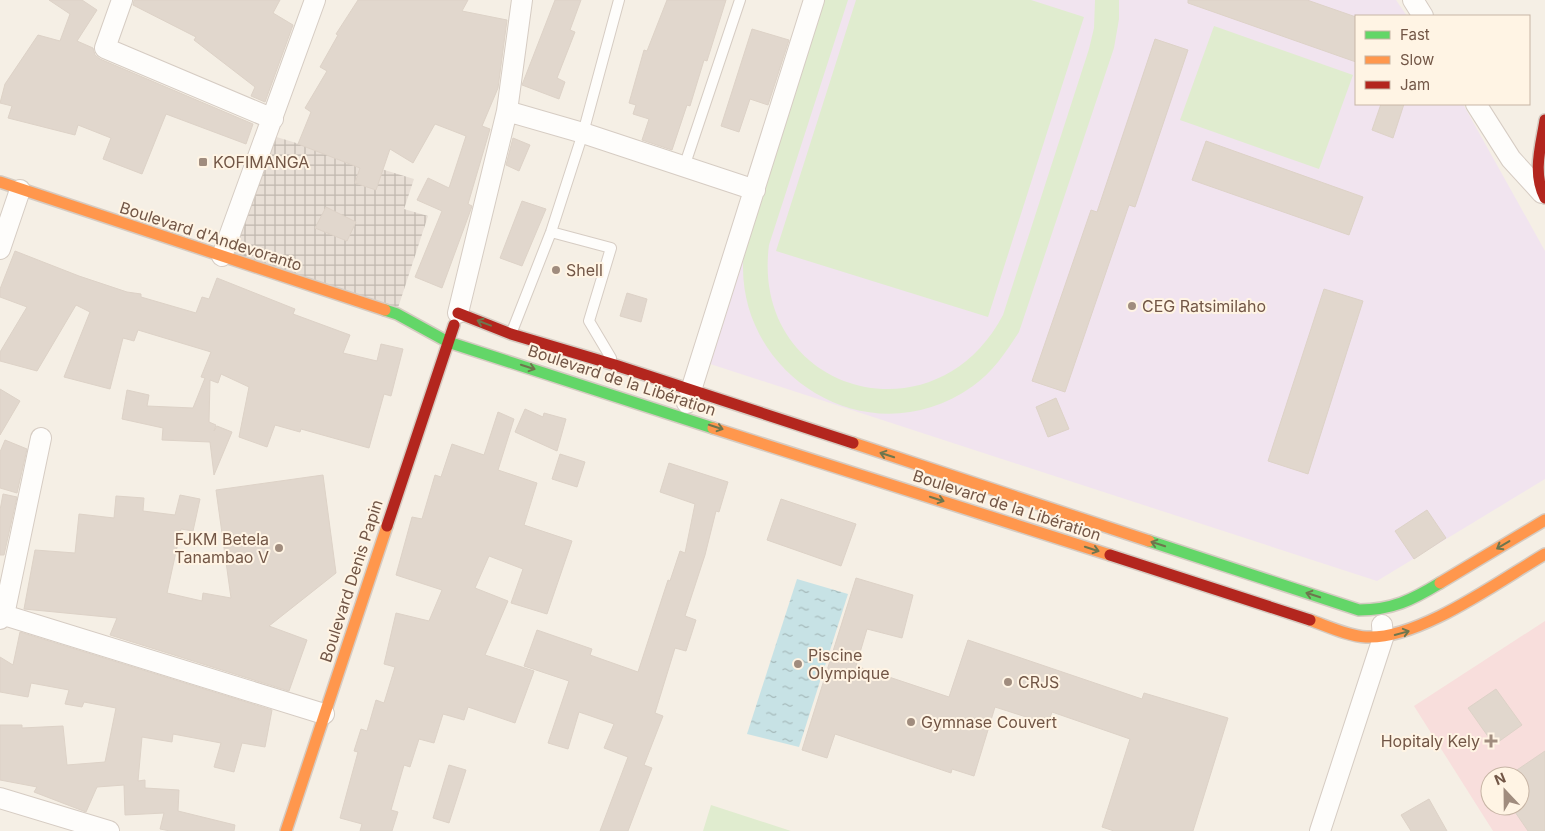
<svg xmlns="http://www.w3.org/2000/svg" width="1545" height="831" viewBox="0 0 1545 831" font-family="Inter,sans-serif">
  <defs>
    <pattern id="industrial-grid" width="8" height="8" patternUnits="userSpaceOnUse" patternTransform="scale(1.25)"><rect width="8" height="8" fill="#e8dfd6"/><path d="M0 4h8M4 0v8" fill="none" stroke="#c0b8af"/></pattern>
    <pattern id="water-ripples" width="26" height="14" patternUnits="userSpaceOnUse" patternTransform="scale(1.25)"><rect width="26" height="14" fill="#c7e2e5"/><path d="M2 4q2-2 4 0t4 0M15 11q2-2 4 0t4 0" fill="none" stroke="#a6babb"/></pattern>
  </defs>
  <rect width="100%" height="100%" fill="#f5efe5"/>
  <!-- industrial -->
  <path fill="url(#industrial-grid)" d="M270 135 414 179 404 209 428 216 397 311 228 253Z"/>
  <!-- education -->
  <path fill="#f1e4ef" d="M821 0H1396L1407 16H1356V104H1463L1545 251V479L1377 581 701 361Z"/>
  <!-- medical -->
  <path fill="#f8dedc" fill-rule="evenodd" d="M1545 621V831H1493L1414 706ZM1490 776H1520V806H1490Z"/>
  <!-- park -->
  <path fill="#e0eccf" d="M824 0H848L769 245C750 391 934 446 1003 315L1089 49 1094 28 1095 0H1119V19L1114 48 1019 332C1006 352 993 372 973 386 862 465 717 363 747 233Z
    M856 0H1031L1084 17 988 317 776 251Z
    M1214 26 1353 75 1319 169 1180 120Z
    M711 805 791 831H703Z"/>
  <!-- water -->
  <path fill="url(#water-ripples)" d="M797 579 848 594 799 747 747 734Z"/>
  <!-- building -->
  <path fill="#e1d7cd" stroke="#ddd2c7" d="M49 0H82L97 10 77 41 93 48 95 55 100 59 253 124 246 144 166 114 142 174 103 159 111 138 78 125 75 135 8 118 12 106 0 103 5 84 38 35 60 41 70 14Z
    M134 0H280L273 13 293 25 265 102 251 96 255 87 194 40 196 37 133 5Z
    M358 0H468L462 11 507 20 498 88 482 126 490 129 468 204 472 206 471 209 442 288 415 277 442 211 417 200 428 178 449 188 466 136 435 124 413 163 390 149 376 190 355 183 360 168 298 144 311 112 305 108 327 71 320 67 338 35 336 34Z
    M555 0H581L570 30 575 32 557 78 565 82 559 99 522 85Z
    M667 0H726L707 61 704 60 690 106 687 105 672 150 642 140 649 119 633 114 636 105 629 103 644 50 647 51Z
    M1188 0H1307L1356 17V62L1188 3Z
    M752 29 789 40 768 105 750 99 739 132 721 126Z
    M1155 39 1188 50 1135 207 1129 205 1065 392 1032 381 1091 210 1097 212Z
    M1381 104H1404L1393 138 1372 130Z
    M513 138 530 145 519 171 506 165Z
    M1206 141 1363 197 1349 235 1192 180Z
    M522 201 546 209 522 266 500 258Z
    M326 207 356 222 347 241 315 228Z
    M15 251 79 276 127 292 141 294V297L196 313 202 297 209 299 217 278 295 309 293 314 350 335 343 353 377 361 381 344 403 349 391 396 384 394 369 448 301 429 300 432 275 425 267 447 239 437 249 387 221 374 218 383 210 380 209 422 216 425 214 431 217 426 232 432 214 475 210 442 162 440 163 428 122 419 127 390 149 395 147 406 193 408 205 378 201 377 211 352 138 330 134 341 123 338 110 389 64 377 90 312 76 305 37 371 0 361V352L27 307 0 297V289Z
    M1324 289 1363 301 1308 474 1268 461Z
    M627 293 647 299 641 322 620 316Z
    M0 389 20 401 0 435Z
    M1056 398 1069 429 1048 437 1036 407Z
    M525 409 543 417 544 413 566 419 557 451 515 432Z
    M498 412 514 419 498 470 537 483 524 525 572 541 547 614 511 603 523 569 489 556 475 588 508 601 485 655 534 671 515 723 468 707 464 720 443 714 434 743 419 739 410 767 404 765 391 810 398 812 392 831H360L362 824 340 818 358 752 354 751 361 729 367 731 376 700 384 703 395 667 384 664 396 613 429 621 442 590 396 575 412 517 422 519 435 475 441 477 452 444 484 455Z
    M5 440 27 449 17 493 0 488V452Z
    M560 454 585 462 577 487 552 479Z
    M669 463 728 482 719 512 716 511 705 555 685 616 696 620 686 651 675 648 655 713 663 716 644 765 652 768 628 831H600L628 757 604 748 614 724 579 712 568 749 548 743 569 681 524 666 537 630 592 649 590 655 638 672 668 580 670 581 680 551 685 553 695 504 660 492Z
    M323 475 336 573 269 626 307 640 289 691 110 635 117 618 24 609 35 550 75 553 79 514 114 518 116 496 144 498 143 511 175 515 180 495 200 499 193 531 181 529 167 593 202 601 203 593 231 598 216 490Z
    M3 494 17 497 4 555H0V510Z
    M781 499 856 524 841 566 767 540Z
    M1427 510 1446 538 1414 559 1395 531Z
    M856 578 913 595 902 638 867 629 856 666 949 697 968 640 1142 699 1144 693 1228 718 1193 831H1114L1102 827 1130 739 1052 712 1048 724 995 707 974 776 952 769 951 773 835 734 827 758 802 750Z
    M20 632 272 710 265 747 242 743 234 772 214 767 221 743 173 734 172 742 142 737 138 781 145 780V788L179 790 178 811 235 825 234 831H170L160 829 164 813 125 815 124 785 97 787 86 812 34 792 37 787 0 780V725H22V728L63 726 67 765 105 762 116 708 84 702 82 707 65 704 69 690 31 683 28 697 0 692V657L13 665Z
    M1496 689 1522 725 1494 745 1468 708Z
    M1545 751V831H1528L1511 806H1520V776H1508Z
    M449 765 466 770 449 823 433 818Z
    M1429 799 1447 831H1411L1401 815Z"/>
  <g fill="none" stroke-linecap="round" stroke-linejoin="round">
    <!-- lane casing -->
    <g stroke="#d6ccc3" stroke-width="12">
      <path id="lane" d="M684 167 740 0
        M551 232 611 248 589 321 611 358
        M511 334 551 232 583 133 619 0"/>
    </g>
    <!-- street casing -->
    <g stroke="#d6ccc3" stroke-width="22">
      <path id="street" d="M122 0 105 48 273 119
        M1413 0 1423 16
        M1476 104 1511 159 1542 193
        M507 111 583 133 755 190
        M0 249 20 190
        M222 256 315 0
        M458 313 507 111 522 0
        M687 403 814 0
        M4 615 324 714
        M0 619 4 615 41 438
        M0 798 109 831
        M1320 831 1383 638 1382 625"/>
    </g>
    <!-- fast casing -->
    <g stroke="#d5cbc2" stroke-width="14">
      <path id="fast" d="M385 310 397 314 448 342 713 428
        M1149 541 1359 610C1392 610 1412 600 1440 583"/>
    </g>
    <!-- slow casing -->
    <g stroke="#d5cbc2" stroke-width="14">
      <path id="slow" d="M0 182 385 310
        M713 428 1110 555
        M853 443 1149 541
        M1440 583 1545 520
        M1310 620C1327 626 1348 636 1366 637 1419 640 1499 581 1545 554
        M286 831 387 526"/>
    </g>
    <!-- jam casing -->
    <g stroke="#d5cbc2" stroke-width="14">
      <path id="jam" d="M1545 120C1541 146 1532 173 1545 198
        M458 313 511 334 615 365 853 443
        M387 526 454 325
        M1110 555 1310 620"/>
    </g>
    <!-- lane -->
    <use href="#lane" stroke="#fefdfb" stroke-width="10"/>
    <!-- street -->
    <use href="#street" stroke="#fefdfb" stroke-width="20"/>
    <!-- fast -->
    <use href="#fast" stroke="#63d668" stroke-width="11"/>
    <!-- slow -->
    <use href="#slow" stroke="#ff974d" stroke-width="11"/>
    <!-- jam -->
    <use href="#jam" stroke="#b3261e" stroke-width="11"/>
  </g>
  <!-- one-way arrows -->
  <defs><path id="oneway-shaft" d="M-6 0H5M1.5-3L5.5 0L1.5 3" fill="none" stroke-width="1.6" stroke-linecap="round" stroke-linejoin="round" transform="scale(1.25)"/></defs>
  <g stroke="#6e764e">
    <use href="#oneway-shaft" transform="translate(484 323) rotate(-159)"/>
    <use href="#oneway-shaft" transform="translate(528 367) rotate(18)"/>
    <use href="#oneway-shaft" transform="translate(716 427) rotate(18)"/>
    <use href="#oneway-shaft" transform="translate(887 455) rotate(-162)"/>
    <use href="#oneway-shaft" transform="translate(937 499) rotate(18)"/>
    <use href="#oneway-shaft" transform="translate(1158 544) rotate(-162)"/>
    <use href="#oneway-shaft" transform="translate(1503 545) rotate(149)"/>
    <use href="#oneway-shaft" transform="translate(1092 549) rotate(18)"/>
    <use href="#oneway-shaft" transform="translate(1313 595) rotate(-162)"/>
    <use href="#oneway-shaft" transform="translate(1402 633) rotate(-15)"/>
  </g>
  <!-- markers -->
  <g fill="#a08c7e" stroke="#fff4e4" stroke-width="2">
    <rect x="198" y="157" width="10" height="10" rx="2.5"/>
    <circle cx="556" cy="270" r="5"/>
    <circle cx="1132" cy="306" r="5"/>
    <circle cx="279" cy="548" r="5"/>
    <circle cx="798" cy="664" r="5"/>
    <circle cx="1008" cy="682" r="5"/>
    <circle cx="911" cy="722" r="5"/>
    <path d="M1488.5 733.5h5v5h5v5h-5v5h-5v-5h-5v-5h5z"/>
  </g>
  <g text-anchor="middle" stroke-width="4" stroke-linejoin="round" paint-order="stroke">
    <!-- poi labels -->
    <g font-size="16" fill="#725646" stroke="#fff4e4" text-anchor="start">
      <text x="213" y="168">KOFIMANGA</text>
      <text x="566" y="276">Shell</text>
      <text x="1142" y="312">CEG Ratsimilaho</text>
      <text x="269" y="545" text-anchor="end">FJKM Betela<tspan x="269" dy="18">Tanambao V</tspan></text>
      <text x="808" y="661">Piscine<tspan x="808" dy="18">Olympique</tspan></text>
      <text x="1018" y="688">CRJS</text>
      <text x="921" y="728">Gymnase Couvert</text>
      <text x="1480" y="747" text-anchor="end">Hopitaly Kely</text>
    </g>
    <!-- street labels -->
    <g font-size="16" fill="#725646" stroke="#fff4e4">
      <text transform="translate(211 236) rotate(18)" y="6">Boulevard d'Andevoranto</text>
      <text transform="translate(622 380) rotate(18)" y="6">Boulevard de la Libération</text>
      <text transform="translate(1007 505) rotate(18)" y="6">Boulevard de la Libération</text>
      <text transform="translate(351 581) rotate(-72)" y="6">Boulevard Denis Papin</text>
    </g>
  </g>
  <!-- legend -->
  <rect x="1355" y="15" width="175" height="90" fill="#fff4e4" stroke="#c7b5a5"/>
  <rect x="1365" y="31" width="25" height="8" fill="#63d668" stroke="#c7b5a5"/>
  <text x="1400" y="40" font-size="15" fill="#725646">Fast</text>
  <rect x="1365" y="56" width="25" height="8" fill="#ff974d" stroke="#c7b5a5"/>
  <text x="1400" y="65" font-size="15" fill="#725646">Slow</text>
  <rect x="1365" y="81" width="25" height="8" fill="#b3261e" stroke="#c7b5a5"/>
  <text x="1400" y="90" font-size="15" fill="#725646">Jam</text>
  <!-- north arrow -->
  <g transform="translate(1505 791) rotate(338)"><circle r="24" fill="#fff4e4" stroke="#c7b5a5"/>
  <path d="M0-4L9 19L0 12L-9 19Z" fill="#a08c7e"/>
  <text y="-8" font-size="14" font-weight="bold" text-anchor="middle" fill="#725646">N</text>
  </g>
</svg>
